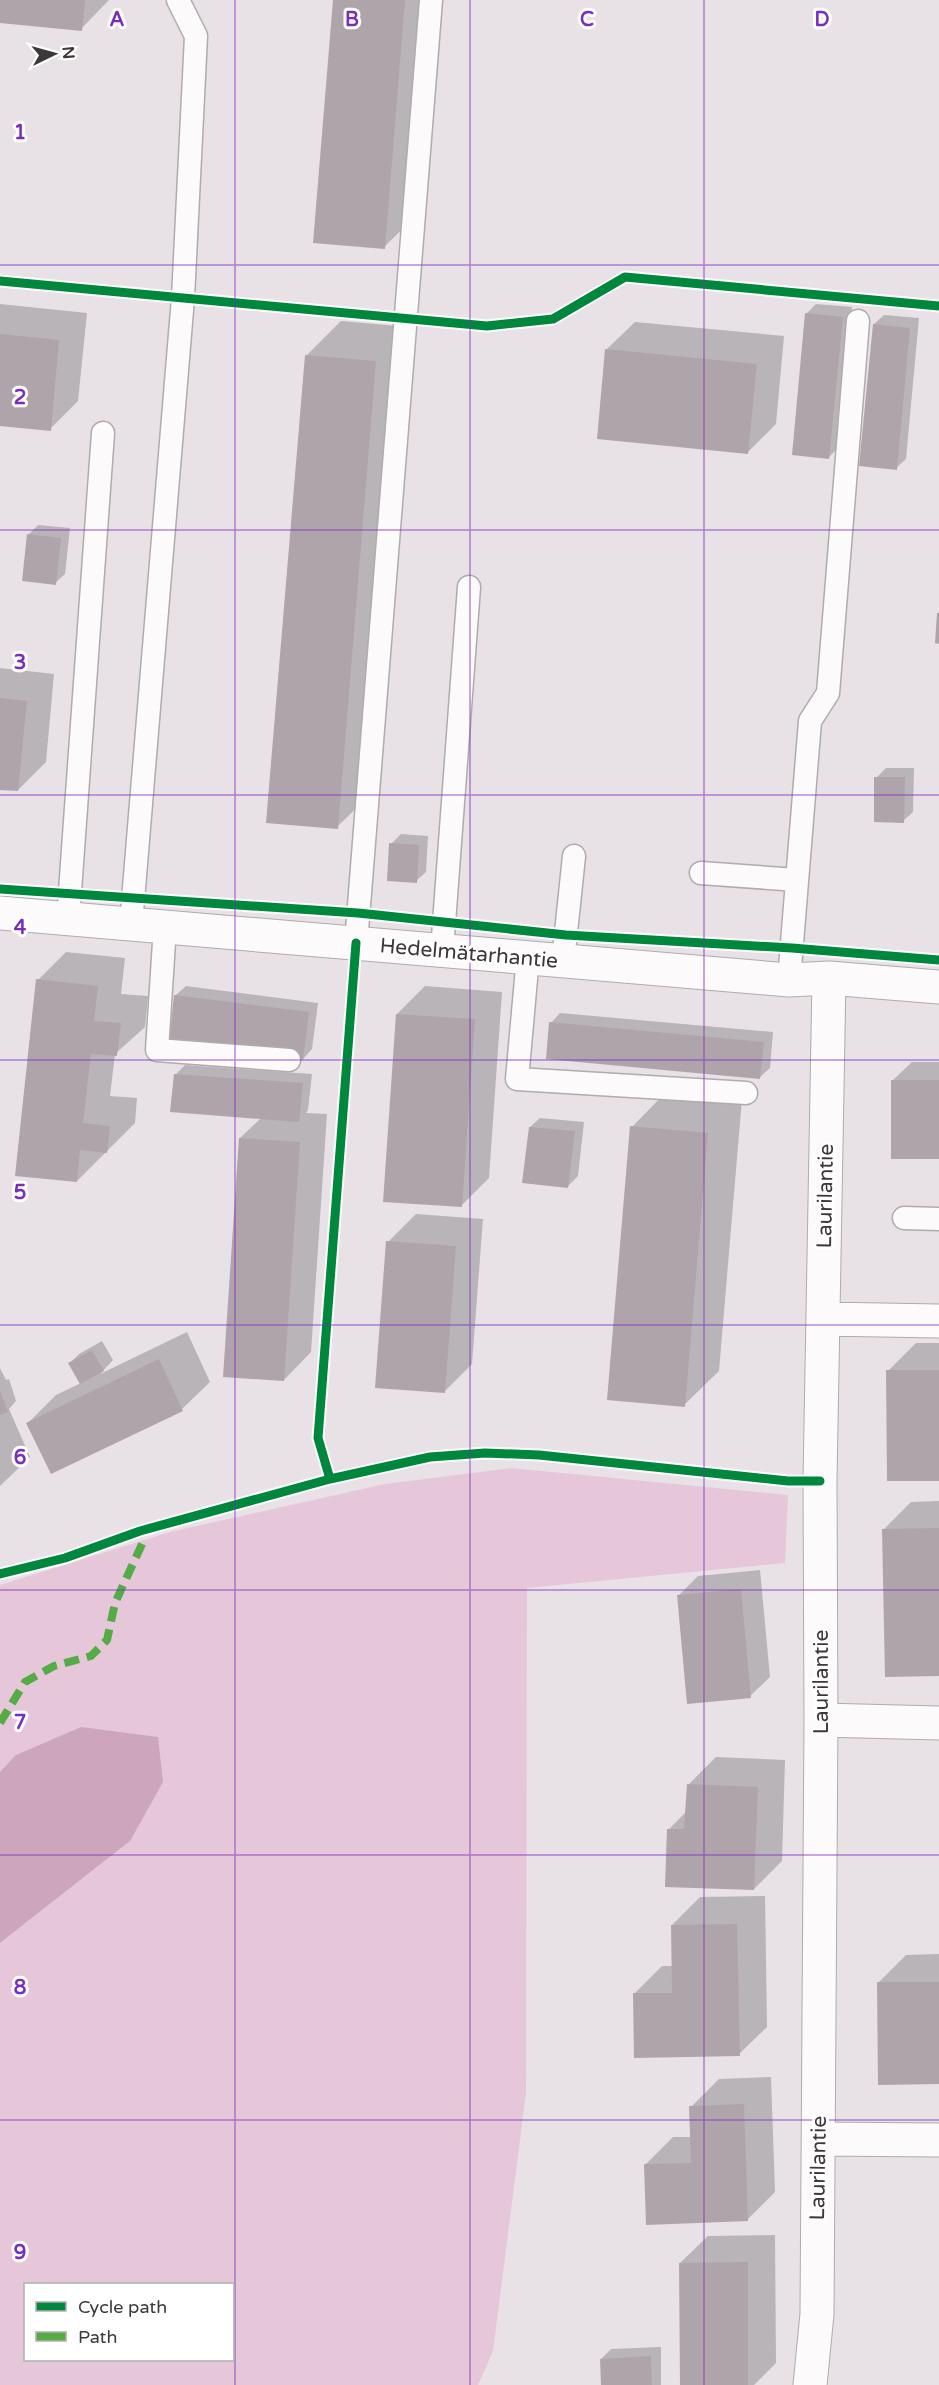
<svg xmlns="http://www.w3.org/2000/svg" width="939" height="2385" viewBox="0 0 939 2385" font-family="'Varela Round',sans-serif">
  <rect width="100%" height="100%" fill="#e8e1e5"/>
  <!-- green -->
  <path fill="#e6c7d9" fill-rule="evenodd" d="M511 1468 788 1495 785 1563 527 1588 526 2093 493 2351 478 2385H0V1943L130 1841 0 1773V1585L170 1532 385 1484ZM26 2284H232V2360H26Z"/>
  <!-- water -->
  <path fill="#cda6bc" d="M81 1727 158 1737 163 1782 130 1841 0 1943V1772L16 1755Z"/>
  <!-- shadow -->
  <path fill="#0003" d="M0 0H109L81 29 0 21Z
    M335 0H436L419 213 384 247Z
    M0 304 87 313 78 401 50 429 0 424Z
    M816 304 852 307 838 448 829 457 806 314Z
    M884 315 919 318 906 459 896 468 874 324Z
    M341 321 410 327 372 793 337 827 306 356Z
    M635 322 784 336 776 424 748 452 607 349Z
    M38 525 70 528 65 574 55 583 29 534Z
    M0 668 54 674 46 762 18 790 0 788Z
    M886 768H914L913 812 903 821 876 778Z
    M401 834 428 836 426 872 416 881 391 844Z
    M66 952 125 958 121 994 148 996 145 1027 115 1054 110 1096 137 1098 135 1123 77 1181 38 980Z
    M186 986 318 1003 312 1049 303 1059 170 1042 176 995Z
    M425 986 502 992 489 1178 461 1206 397 1014Z
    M560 1013 773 1032 770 1068 760 1077 551 1023Z
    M912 1062H939V1158L892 1081Z
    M185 1065 312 1074 308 1110 306 1113 327 1114 311 1352 284 1380 240 1138 262 1117 176 1074Z
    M666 1092 742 1099 719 1371 684 1405 632 1127Z
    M540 1118 584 1122 578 1176 568 1186 530 1127Z
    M416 1214 483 1219 472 1364 444 1392 388 1242Z
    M187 1332 210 1382 182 1409 28 1423 56 1395 81 1383 70 1363 79 1354 102 1341 113 1360 100 1374Z
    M916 1343H939V1480L888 1371Z
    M0 1368 6 1380 9 1379 16 1401 9 1409 30 1457 0 1486Z
    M939 1501V1674L883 1530 911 1502Z
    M760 1570 770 1677 750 1696 679 1595 698 1576Z
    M716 1757 785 1760 782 1861 754 1889 669 1829 687 1811 688 1785Z
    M765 1896 767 2027 739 2054 634 1994 662 1966H673L672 1925 700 1897Z
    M939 1954V2083L878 1983 906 1955Z
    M771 2077 775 2192 747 2220 645 2165 673 2137H692L691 2107 719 2079Z
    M775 2235 776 2363 754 2385H681L680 2263 708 2236Z
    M661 2347V2385H602L601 2359 611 2349Z"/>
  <!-- building -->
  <path fill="#b0a4ab" d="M0 0H85L82 31 0 23Z
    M333 0H405L385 249 313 243Z
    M805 313 843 317 829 459 792 455Z
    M873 324 910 328 897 470 859 466Z
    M0 334 59 340 51 431 0 426Z
    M605 349 757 364 748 454 597 439Z
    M305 355 376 361 338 829 266 823Z
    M27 534 61 538 56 585 22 581Z
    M937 613H939V644L935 643Z
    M0 698 27 701 18 791 0 790Z
    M874 777H905L904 823 874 822Z
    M389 843 419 845 417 883 387 881Z
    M36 979 98 986 94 1021 121 1023 117 1056 91 1054 83 1123 110 1126 107 1153 80 1150 77 1182 15 1176Z
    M174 995 309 1012 303 1060 169 1043Z
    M396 1014 475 1019 462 1207 383 1202Z
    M549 1022 764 1042 760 1079 546 1059Z
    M174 1074 303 1083 299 1122 170 1112Z
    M891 1080H939V1159H891Z
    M630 1126 708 1133 685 1407 607 1400Z
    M529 1127 575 1131 568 1188 522 1183Z
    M239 1138 300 1142 284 1381 223 1377Z
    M386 1241 456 1246 445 1393 375 1388Z
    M92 1350 104 1371 80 1384 68 1363Z
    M159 1359 183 1411 51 1474 26 1423Z
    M886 1370H939V1481H887Z
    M0 1391 8 1412 0 1415Z
    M939 1528V1676L885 1677 882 1529Z
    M741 1589 751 1698 687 1704 677 1595Z
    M687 1784 758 1787 754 1890 665 1887 667 1829H684Z
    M737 1924 740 2056 634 2058 633 1993H672L671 1925Z
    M877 1982H939V2084L878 2085Z
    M744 2104 748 2221 646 2225 644 2164 691 2163 689 2106Z
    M748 2262V2385H680L679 2263Z
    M651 2356 652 2385H601L600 2359Z"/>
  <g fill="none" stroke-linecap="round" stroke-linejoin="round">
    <!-- service casing -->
    <g stroke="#b0abad" stroke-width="25">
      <path id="service" d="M701 873 797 880
        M68 919 103 433
        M131 924 183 298 196 36 178 0
        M165 927 157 1050 289 1060
        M356 943 431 0
        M442 950 469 587
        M528 957 517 1079 746 1093
        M563 961 574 856
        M789 980 810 721 828 693 858 321
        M904 1218 939 1219"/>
    </g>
    <!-- minor casing -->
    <g stroke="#b0abad" stroke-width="35">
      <path id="minor" d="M0 913 789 980 829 978 939 987
        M823 1319 939 1321
        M821 1720 939 1723
        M819 2139 939 2140
        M810 2385 817 2314 821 1720 820 1481 829 978"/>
    </g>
    <!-- path -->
    <path stroke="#c3c1c3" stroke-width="4" stroke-dasharray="4.5 3" stroke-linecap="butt" d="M0 1574 65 1558 140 1531 330 1479 430 1457 485 1453 539 1455 783 1481"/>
    <!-- service -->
    <use href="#service" stroke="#fcfafb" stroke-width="22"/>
    <!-- minor -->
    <use href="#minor" stroke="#fcfafb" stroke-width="33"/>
    <!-- quiet -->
    <path stroke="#55ac46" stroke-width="8" stroke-dasharray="15 8" stroke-linecap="butt" d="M0 1723 25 1682 54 1666 91 1656 107 1640 115 1603 143 1542 140 1531"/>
    <!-- cycleway casing -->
    <g stroke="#fff" stroke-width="13">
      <path id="cycleway" d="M0 281 487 326 553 319 625 277 939 306
        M0 889 358 913 566 935 792 948 939 960
        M330 1479 318 1438 356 943
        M0 1574 65 1558 140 1531 330 1479 430 1457 485 1453 539 1455 788 1481H820"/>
    </g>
    <!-- cycleway -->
    <use href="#cycleway" stroke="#00873e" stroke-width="9"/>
  </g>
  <!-- grid -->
  <path fill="none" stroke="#7b2cbf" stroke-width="1.5" stroke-opacity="0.55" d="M235 0V2385M470 0V2385M704 0V2385M0 265H939M0 530H939M0 795H939M0 1060H939M0 1325H939M0 1590H939M0 1855H939M0 2120H939"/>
  <g text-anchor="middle" stroke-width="6" stroke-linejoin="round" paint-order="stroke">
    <!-- street labels -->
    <g font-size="21" fill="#3d383a" stroke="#fff">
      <text transform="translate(469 953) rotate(5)" y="7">Hedelmätarhantie</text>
      <text transform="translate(825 1196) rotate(-89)" y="7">Laurilantie</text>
      <text transform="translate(821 1682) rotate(-90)" y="7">Laurilantie</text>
      <text transform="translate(818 2168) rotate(-89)" y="7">Laurilantie</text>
    </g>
  </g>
  <g font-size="20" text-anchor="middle" font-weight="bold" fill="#7b2cbf" stroke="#fff" stroke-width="6" stroke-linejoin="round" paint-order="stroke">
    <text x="117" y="26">A</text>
    <text x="352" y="26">B</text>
    <text x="587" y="26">C</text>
    <text x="822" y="26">D</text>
    <text x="20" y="139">1</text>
    <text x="20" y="404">2</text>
    <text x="20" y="669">3</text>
    <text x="20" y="934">4</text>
    <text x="20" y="1199">5</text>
    <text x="20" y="1464">6</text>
    <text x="20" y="1729">7</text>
    <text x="20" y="1994">8</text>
    <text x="20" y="2259">9</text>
  </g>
  <!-- legend -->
  <rect x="24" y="2283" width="210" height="78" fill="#ffffff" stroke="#b1afb0" stroke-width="1.5"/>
  <rect x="36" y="2302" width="30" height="9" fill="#00873e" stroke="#b1afb0" stroke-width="1.5"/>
  <text x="78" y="2313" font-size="18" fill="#3d383a">Cycle path</text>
  <rect x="36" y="2332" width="30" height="9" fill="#55ac46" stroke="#b1afb0" stroke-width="1.5"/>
  <text x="78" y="2343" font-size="18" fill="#3d383a">Path</text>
  <!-- north arrow -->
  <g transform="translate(54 54) rotate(85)" stroke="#ffffff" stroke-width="4.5" paint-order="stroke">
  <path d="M0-4.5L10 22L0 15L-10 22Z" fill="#3d383a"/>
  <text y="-9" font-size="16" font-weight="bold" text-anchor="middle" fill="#3d383a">N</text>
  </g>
</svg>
